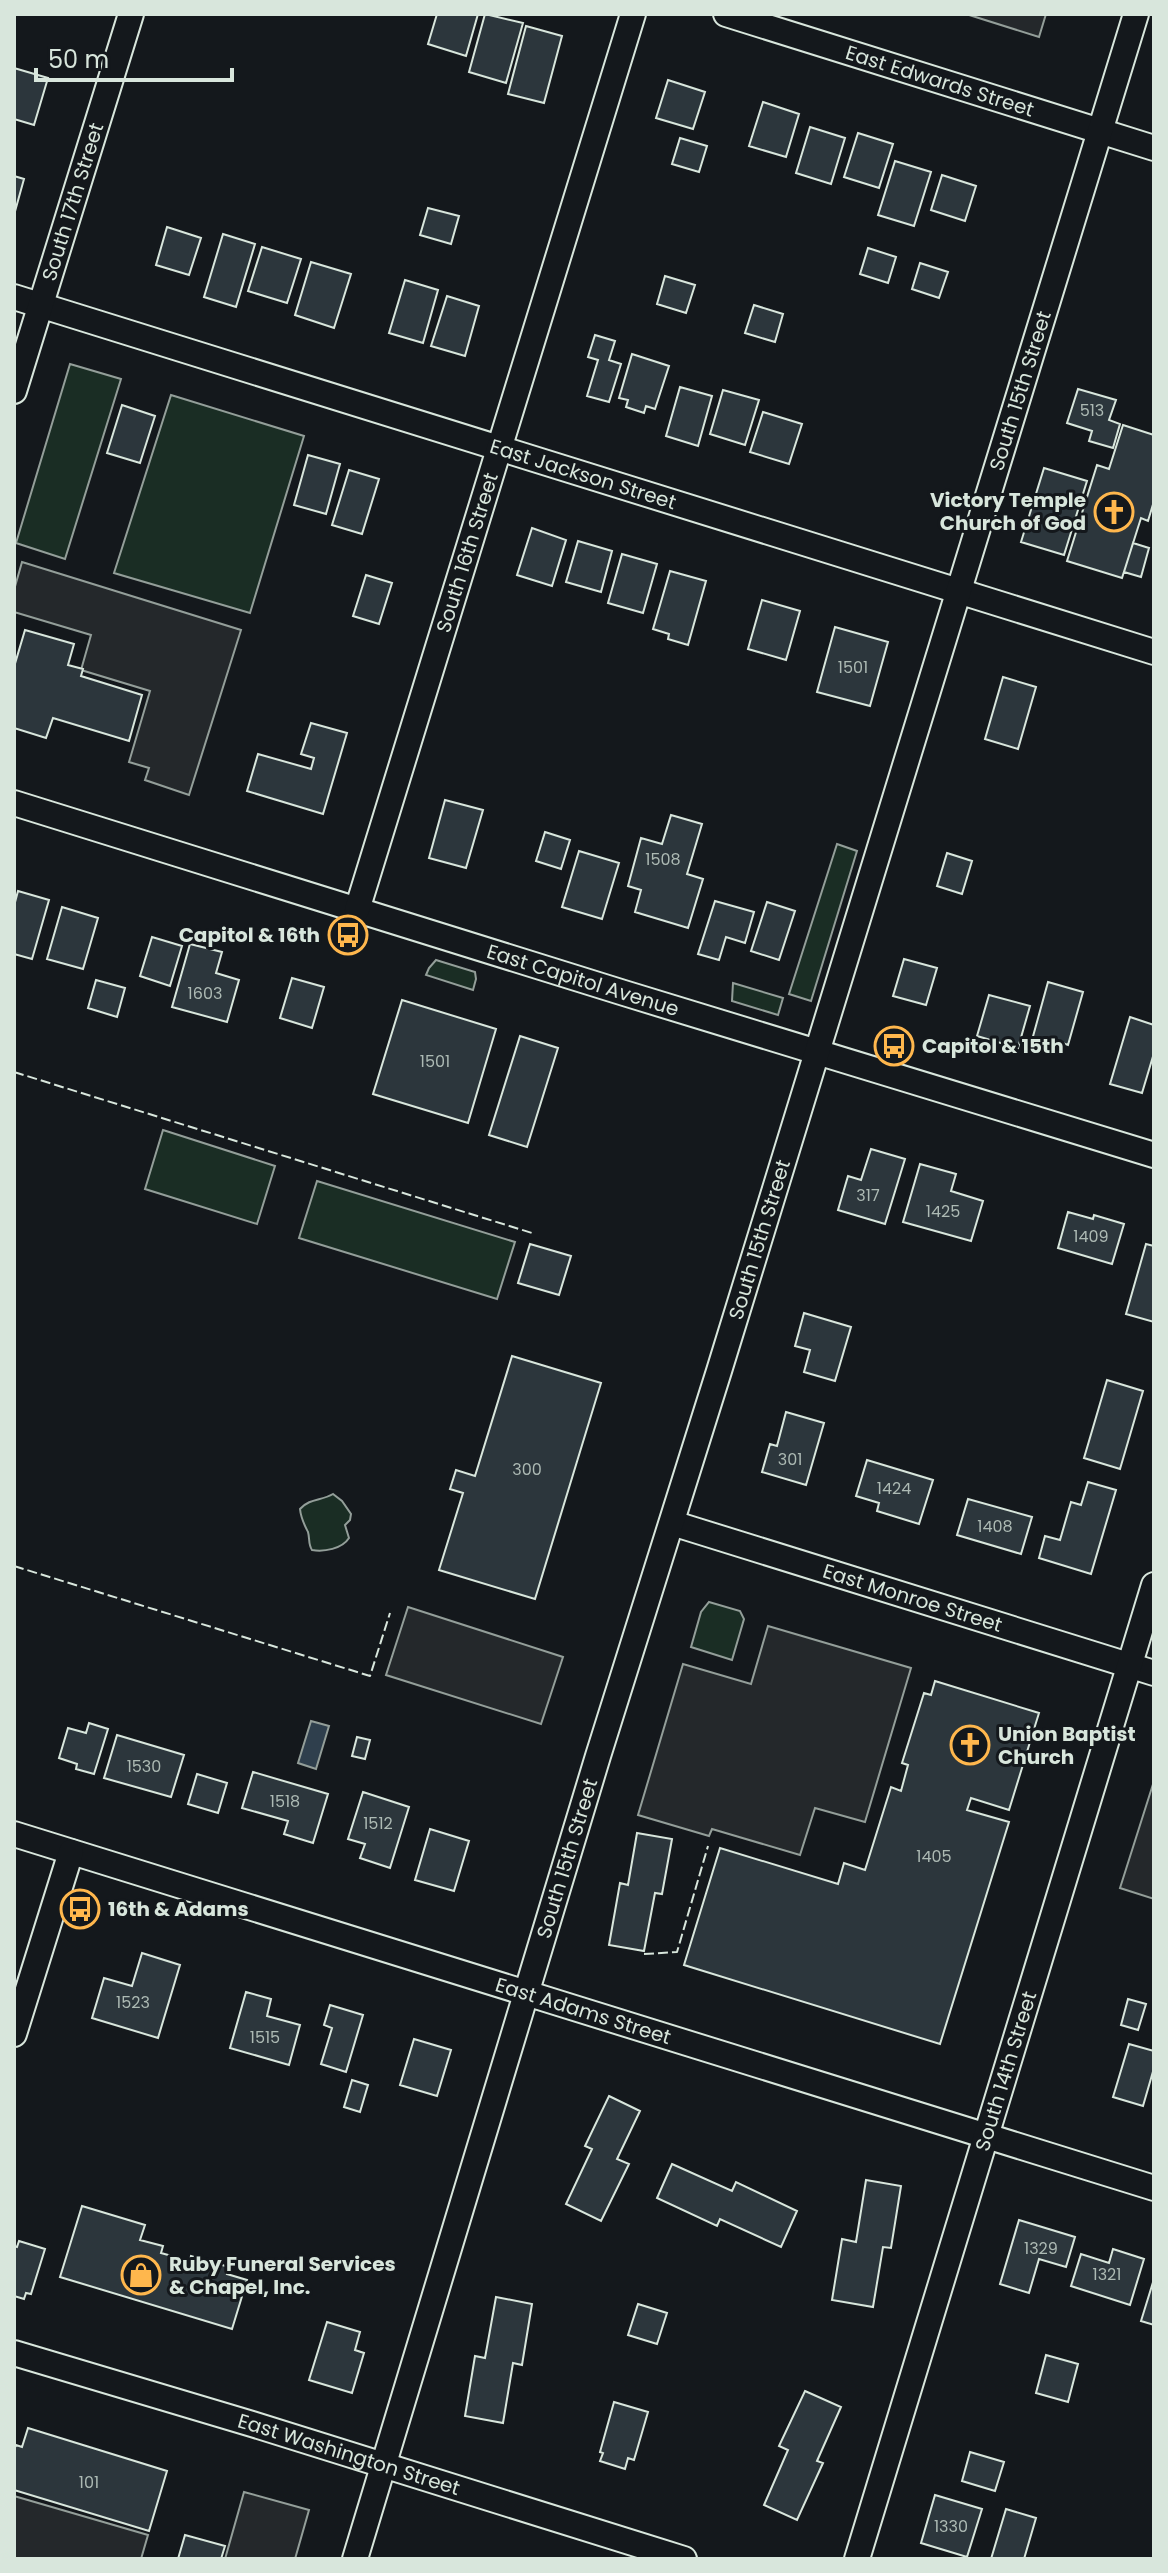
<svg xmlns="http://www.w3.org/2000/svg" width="1168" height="2573" viewBox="0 0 1168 2573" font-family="Poppins,sans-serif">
  <rect width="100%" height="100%" fill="#14181c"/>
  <!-- green -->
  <path fill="#1a2d24" stroke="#939e99" stroke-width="2" d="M70 364 121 379 65 559 16 543Z
    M171 395 304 436 250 613 114 573Z
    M837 844 857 851 811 1001 789 994Z
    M436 960 475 972 476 979 473 990 426 975 429 968Z
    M733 983 783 998 778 1015 732 1001Z
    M163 1130 275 1166 257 1224 145 1189Z
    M317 1181 515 1242 497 1299 299 1238Z
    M333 1494 342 1501 351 1514 350 1520 345 1525 349 1538C342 1549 324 1552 312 1550 308 1544 310 1539 308 1532 304 1524 301 1519 300 1509 310 1498 321 1501 333 1494Z
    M709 1602 740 1611 744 1619 732 1660 691 1647 701 1612Z"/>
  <!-- parking -->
  <path fill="#24282b" stroke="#939e99" stroke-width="2" d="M966 14H1046L1039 37Z
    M22 562 241 630 189 795 145 780 149 768 129 762 150 691 81 670 91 635 14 612V590Z
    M408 1607 563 1657 541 1724 386 1675Z
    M768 1626 911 1668 865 1822 815 1808 800 1855 712 1829 709 1836 638 1815 683 1664 751 1684Z
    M1154 1781V1899L1120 1888Z
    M244 2492 309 2510 295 2559H225Z
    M14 2496 148 2535 141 2559H14Z"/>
  <!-- water -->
  <path fill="#2f3f4d" stroke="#939e99" stroke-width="2" d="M311 1721 329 1726 316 1769 298 1763Z"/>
  <!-- building -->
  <path fill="#2c363c" stroke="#d8e6dc" stroke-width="2" d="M437 14H478L466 56 428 44Z
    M485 14 523 23 506 83 469 72Z
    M526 26 562 36 544 103 508 94Z
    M14 68 48 78 34 125 14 119Z
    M668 80 705 92 693 129 656 118Z
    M763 102 799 114 786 157 749 146Z
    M810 127 845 138 831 184 796 173Z
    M858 133 893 144 879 188 844 177Z
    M680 138 707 146 699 172 672 164Z
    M895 161 931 172 914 226 878 215Z
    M942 175 976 186 965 221 931 210Z
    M14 176 24 179 14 215Z
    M428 208 459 216 451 244 420 235Z
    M167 227 201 238 189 275 156 265Z
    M223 234 255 244 236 307 204 297Z
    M262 247 301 259 287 303 248 291Z
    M868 248 896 257 888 283 860 274Z
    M311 262 351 274 334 328 295 315Z
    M920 263 948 272 939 298 912 289Z
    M665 276 695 285 686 313 657 304Z
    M405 280 438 290 423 343 389 333Z
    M447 296 479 306 465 356 431 346Z
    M754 305 783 314 775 342 745 333Z
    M595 335 615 341 609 360 621 364 609 402 587 396 598 360 588 357Z
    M632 354 669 366 655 409 646 406 644 413 626 407 628 400 619 398Z
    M680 387 712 396 698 446 666 436Z
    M1078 389 1116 400 1109 420 1120 424 1113 448 1089 441 1092 431 1067 423Z
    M723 390 759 400 745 445 710 434Z
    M122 405 155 416 140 463 107 453Z
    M763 412 802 424 789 464 750 452Z
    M1123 425 1154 435V501L1148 521 1141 518 1122 578 1067 561 1097 465 1109 469Z
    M308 455 340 464 326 514 294 505Z
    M1044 468 1087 481 1064 555 1021 542Z
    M349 470 379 479 362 534 332 525Z
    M532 528 566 540 552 586 517 575Z
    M578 541 612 551 601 592 566 582Z
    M1133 543 1149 548 1141 577 1124 572Z
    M622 554 657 564 643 613 608 603Z
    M670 571 706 581 688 645 668 639 669 634 653 629Z
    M366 575 392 583 379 624 353 616Z
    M762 600 800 611 786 660 748 649Z
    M835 627 888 642 870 706 817 692Z
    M25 630 74 644 68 665 83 669 81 676 142 695 129 741 53 718 46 738 14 728V667Z
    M1003 677 1036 687 1018 749 985 739Z
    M311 723 347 733 323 814 247 791 258 754 311 769 314 758 301 754Z
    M445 800 483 810 466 868 429 858Z
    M671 815 702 824 687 874 703 879 688 928 635 912 641 890 628 886 641 838 662 844Z
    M545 832 570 840 561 869 536 861Z
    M579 851 619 863 602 919 562 907Z
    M947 853 972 861 962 894 937 886Z
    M18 891 49 900 32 959 14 954V906Z
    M715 901 754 912 745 943 726 937 719 960 698 954Z
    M767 902 795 911 779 960 751 951Z
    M62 907 98 918 83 969 47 959Z
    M152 937 182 946 170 986 140 976Z
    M190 944 222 952 216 973 239 980 227 1022 172 1007Z
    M904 959 937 968 926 1005 893 996Z
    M292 978 324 987 312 1028 280 1018Z
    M96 980 125 988 117 1017 88 1008Z
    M1048 982 1083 992 1068 1045 1057 1041 1056 1046 1032 1040Z
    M989 995 1030 1006 1018 1048 977 1036Z
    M402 1000 496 1029 468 1123 373 1094Z
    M1130 1017 1154 1025V1053L1142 1093 1110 1084Z
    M520 1036 558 1048 527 1147 489 1135Z
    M871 1149 905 1159 885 1224 838 1210 848 1176 861 1180Z
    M920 1164 956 1174 951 1191 983 1201 971 1241 903 1222Z
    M1068 1212 1093 1219 1094 1215 1124 1224 1112 1264 1058 1248Z
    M530 1244 571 1256 559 1295 518 1283Z
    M1146 1244 1154 1246V1322L1126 1314Z
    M804 1313 851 1327 835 1381 804 1372 810 1350 795 1346Z
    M512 1356 601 1383 535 1599 439 1570 463 1493 450 1489 456 1470 475 1476Z
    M1107 1380 1143 1391 1120 1469 1084 1458Z
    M786 1412 824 1423 806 1485 762 1472 770 1444 777 1446Z
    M867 1460 933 1480 919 1524 877 1511 879 1503 856 1496Z
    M1088 1482 1116 1490 1091 1574 1039 1558 1045 1536 1060 1540 1071 1502 1081 1505Z
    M968 1499 1032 1517 1021 1554 957 1535Z
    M935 1681 1039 1713 1009 1810 971 1798 967 1810 1009 1822 940 2044 684 1965 720 1848 838 1884 844 1863 865 1870 891 1787 901 1791 908 1765 902 1763 924 1693 931 1695Z
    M89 1723 108 1729 94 1774 76 1769 77 1764 59 1758 68 1728 86 1733Z
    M117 1735 184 1755 171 1797 104 1778Z
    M357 1737 370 1740 365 1759 352 1756Z
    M253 1772 328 1794 313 1843 284 1834 288 1821 242 1808Z
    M197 1774 227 1783 218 1813 188 1804Z
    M363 1792 409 1807 390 1868 360 1858 365 1844 348 1839Z
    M430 1829 469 1841 454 1891 415 1880Z
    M637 1833 672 1839 662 1894 655 1893 644 1951 609 1945 620 1883 628 1885Z
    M142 1953 180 1965 158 2038 92 2018 104 1978 132 1986Z
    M246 1992 271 1999 267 2016 300 2025 289 2065 230 2048Z
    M1128 1999 1146 2004 1138 2030 1121 2025Z
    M330 2005 363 2015 346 2072 321 2064 332 2028 324 2025Z
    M414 2039 451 2050 437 2096 400 2085Z
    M1129 2044 1154 2051V2068L1143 2106 1113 2097Z
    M352 2080 368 2085 360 2112 344 2107Z
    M609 2096 640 2111 617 2159 629 2164 601 2221 566 2204 592 2149 585 2146Z
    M672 2164 732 2191 736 2182 797 2211 781 2247 720 2219 717 2226 657 2198Z
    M866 2180 901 2186 891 2248 883 2247 873 2307 832 2300 842 2239 856 2242Z
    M82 2206 145 2225 140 2240 163 2246 161 2253 190 2261 191 2256 229 2267 227 2274 247 2280 232 2329 60 2277Z
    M1019 2220 1075 2237 1066 2267 1039 2259 1029 2293 1000 2284Z
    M19 2241 45 2249 31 2294 26 2293 24 2299 14 2296V2246L17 2247Z
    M1113 2249 1144 2259 1130 2305 1071 2286 1081 2254 1109 2263Z
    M1154 2279V2325L1141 2321Z
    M496 2297 532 2304 522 2365 513 2363 503 2423 465 2416 475 2356 485 2358Z
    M638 2304 667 2313 657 2344 628 2335Z
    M327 2322 360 2332 355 2350 364 2353 352 2393 309 2380Z
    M1046 2355 1078 2364 1068 2402 1036 2393Z
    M805 2391 841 2407 817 2461 823 2463 797 2520 764 2505 788 2450 779 2446Z
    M614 2402 648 2412 634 2460 628 2458 625 2469 600 2461 603 2453 600 2452Z
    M28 2428 167 2471 149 2531 14 2490V2450L16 2445 22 2447Z
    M970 2452 1004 2462 995 2491 962 2481Z
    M935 2495 982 2509 967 2557 921 2543Z
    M1006 2509 1036 2518 1024 2559H991Z
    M185 2535 225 2546 221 2559H178Z"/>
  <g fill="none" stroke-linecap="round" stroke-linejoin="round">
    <!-- street casing -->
    <g stroke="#d8e6dc" stroke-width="28">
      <g id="street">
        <path id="s1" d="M726 14 1154 148"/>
        <path id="s2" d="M14 297 1154 652"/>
        <path id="s3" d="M14 391 131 14"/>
        <path id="s4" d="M14 803 624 993 1154 1155"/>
        <path id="s5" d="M357 910 633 14"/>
        <path id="s6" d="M672 1523 1154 1673"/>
        <path id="s7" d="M14 1834 1154 2188"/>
        <path d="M14 2034 71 1852"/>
        <path id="s8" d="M14 2353 252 2424 684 2559"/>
        <path id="s9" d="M355 2559 598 1756 719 1371 1136 14"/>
        <path id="s10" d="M857 2559 1154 1585"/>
      </g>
    </g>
    <!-- street -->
    <use href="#street" stroke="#14181c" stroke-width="24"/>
    <!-- fence -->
    <path stroke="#d8e6dc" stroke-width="2" stroke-dasharray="10 4" stroke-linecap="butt" d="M14 1072 532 1233
      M14 1566 370 1676 390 1613
      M644 1954 677 1952 708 1846"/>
  </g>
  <!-- icons -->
  <defs>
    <g id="church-ring" transform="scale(2)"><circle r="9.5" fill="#14181c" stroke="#ffb74d" stroke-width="1.5"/><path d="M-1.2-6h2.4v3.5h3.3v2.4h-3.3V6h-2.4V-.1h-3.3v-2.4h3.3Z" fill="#ffb74d"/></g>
    <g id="bus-ring" transform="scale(2)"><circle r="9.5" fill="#14181c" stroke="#ffb74d" stroke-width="1.5"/><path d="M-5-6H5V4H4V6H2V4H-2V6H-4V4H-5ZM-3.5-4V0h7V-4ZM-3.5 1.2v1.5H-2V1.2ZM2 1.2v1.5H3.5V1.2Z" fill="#ffb74d"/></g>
    <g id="shop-ring" transform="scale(2)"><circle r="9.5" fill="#14181c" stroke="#ffb74d" stroke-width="1.5"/><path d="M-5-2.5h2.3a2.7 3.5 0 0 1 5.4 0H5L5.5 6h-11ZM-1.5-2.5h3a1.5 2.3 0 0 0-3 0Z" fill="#ffb74d"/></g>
  </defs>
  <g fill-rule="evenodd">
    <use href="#church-ring" x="1114" y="512"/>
    <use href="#bus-ring" x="348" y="935"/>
    <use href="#bus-ring" x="894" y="1046"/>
    <use href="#church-ring" x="970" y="1745"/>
    <use href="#bus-ring" x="80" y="1909"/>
    <use href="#shop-ring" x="141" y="2275"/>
  </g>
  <g text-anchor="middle" stroke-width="6" stroke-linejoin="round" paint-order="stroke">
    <!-- number labels -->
    <g font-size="16" fill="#adbab4">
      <text x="1092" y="416">513</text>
      <text x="853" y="673">1501</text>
      <text x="663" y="865">1508</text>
      <text x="205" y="999">1603</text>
      <text x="435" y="1067">1501</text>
      <text x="868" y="1201">317</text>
      <text x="943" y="1217">1425</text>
      <text x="1091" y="1242">1409</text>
      <text x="790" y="1465">301</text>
      <text x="527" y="1475">300</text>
      <text x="894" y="1494">1424</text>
      <text x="995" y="1532">1408</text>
      <text x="144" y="1772">1530</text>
      <text x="285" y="1807">1518</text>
      <text x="378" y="1829">1512</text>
      <text x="934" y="1862">1405</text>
      <text x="133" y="2008">1523</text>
      <text x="265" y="2043">1515</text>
      <text x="1041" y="2254">1329</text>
      <text x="1107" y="2280">1321</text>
      <text x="89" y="2488">101</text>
      <text x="951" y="2532">1330</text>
    </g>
    <!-- street labels -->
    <g font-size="20" fill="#d8e6dc" stroke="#14181c">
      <text dy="7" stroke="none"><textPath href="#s1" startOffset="224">East Edwards Street</textPath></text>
      <text dy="7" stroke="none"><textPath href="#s3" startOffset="198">South 17th Street</textPath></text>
      <text dy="7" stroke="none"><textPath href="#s9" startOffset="2268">South 15th Street</textPath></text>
      <text dy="7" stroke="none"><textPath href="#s2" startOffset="596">East Jackson Street</textPath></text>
      <text dy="7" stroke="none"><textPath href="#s5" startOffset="374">South 16th Street</textPath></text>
      <text dy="7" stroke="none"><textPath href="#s4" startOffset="596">East Capitol Avenue</textPath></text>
      <text dy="7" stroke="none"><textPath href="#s9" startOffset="1380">South 15th Street</textPath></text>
      <text dy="7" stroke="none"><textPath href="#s6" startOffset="252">East Monroe Street</textPath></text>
      <text dy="7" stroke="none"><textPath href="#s9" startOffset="732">South 15th Street</textPath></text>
      <text dy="7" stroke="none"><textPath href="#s7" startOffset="596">East Adams Street</textPath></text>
      <text dy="7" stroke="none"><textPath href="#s10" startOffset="510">South 14th Street</textPath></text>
      <text dy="7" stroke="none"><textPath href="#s8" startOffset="350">East Washington Street</textPath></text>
    </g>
    <!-- poi labels -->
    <g font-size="20" font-weight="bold" fill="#d8e6dc" stroke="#14181c" text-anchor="start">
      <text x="1086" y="507" text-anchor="end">Victory Temple<tspan x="1086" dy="23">Church of God</tspan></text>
      <text x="320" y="942" text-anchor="end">Capitol &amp; 16th</text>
      <text x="922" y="1053">Capitol &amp; 15th</text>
      <text x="998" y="1741">Union Baptist<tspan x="998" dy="23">Church</tspan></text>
      <text x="108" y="1916">16th &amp; Adams</text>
      <text x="169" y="2271">Ruby Funeral Services<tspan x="169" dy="23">&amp; Chapel, Inc.</tspan></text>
    </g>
  </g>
  <!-- border -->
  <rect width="1168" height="2573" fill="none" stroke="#d8e6dc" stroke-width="32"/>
  <!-- scale -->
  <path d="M36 68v12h196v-12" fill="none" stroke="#d8e6dc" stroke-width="4"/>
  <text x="48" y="68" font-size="24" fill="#d8e6dc" stroke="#14181c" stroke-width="6" paint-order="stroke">50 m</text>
</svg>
